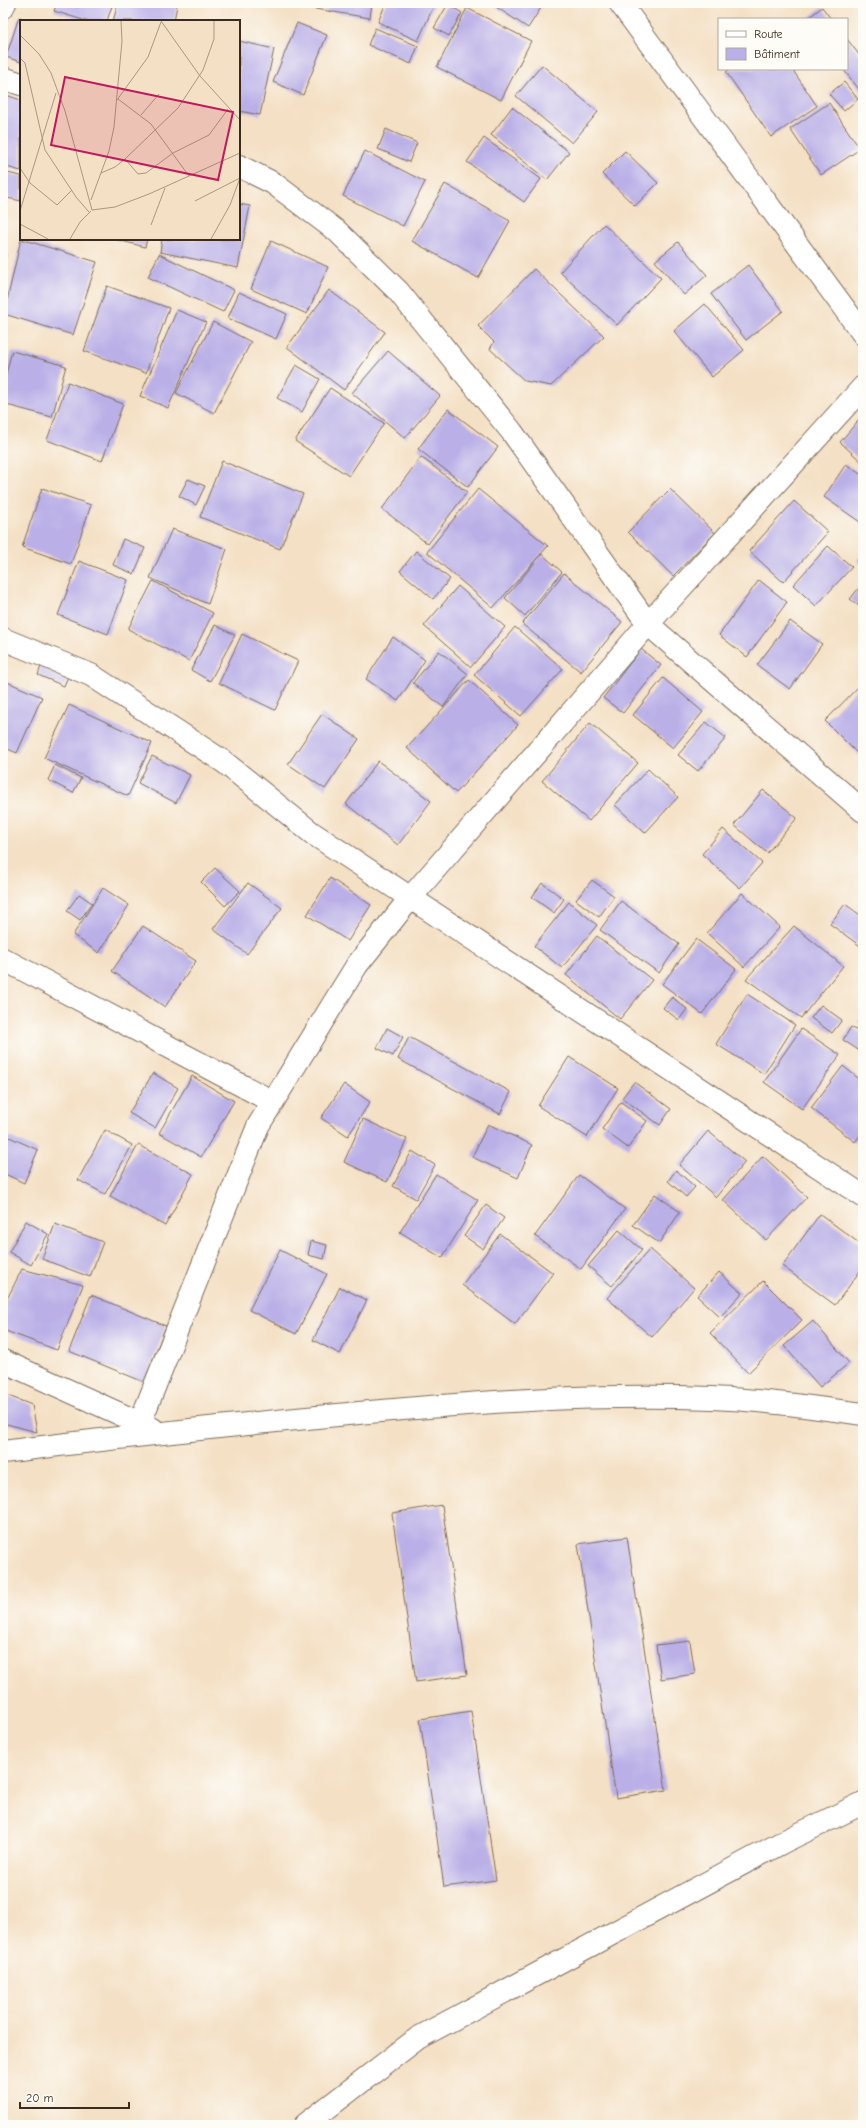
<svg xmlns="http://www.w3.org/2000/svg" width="866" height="2128" viewBox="0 0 866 2128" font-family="'Comic Neue',sans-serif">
  <rect width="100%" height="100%" fill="#fdfcf7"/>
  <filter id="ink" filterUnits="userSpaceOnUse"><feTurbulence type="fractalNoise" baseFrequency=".025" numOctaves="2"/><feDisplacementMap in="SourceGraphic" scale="8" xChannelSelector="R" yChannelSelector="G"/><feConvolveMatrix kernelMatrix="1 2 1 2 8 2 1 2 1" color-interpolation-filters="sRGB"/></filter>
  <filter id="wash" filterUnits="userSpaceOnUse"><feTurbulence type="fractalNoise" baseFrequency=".012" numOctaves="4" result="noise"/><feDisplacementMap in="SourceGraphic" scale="16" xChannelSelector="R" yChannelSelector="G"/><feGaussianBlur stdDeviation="0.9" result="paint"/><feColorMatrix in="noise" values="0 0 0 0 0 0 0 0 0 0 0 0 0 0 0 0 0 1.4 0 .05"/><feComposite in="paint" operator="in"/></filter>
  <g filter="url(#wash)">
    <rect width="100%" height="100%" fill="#f4e0c4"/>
    <g id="blocks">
      <!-- building -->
      <path fill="#bab0e7" d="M57 3H113L107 21H86L54 11Z
        M118 3H170L177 5 174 21H113Z
        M304 3H372L370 18 303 7Z
        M386 3H435L418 41 378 22Z
        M490 3H544L528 28Z
        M448 4 462 13 449 36 434 28Z
        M822 7 831 19H807Z
        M467 8 531 41 501 100 437 67Z
        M19 17 31 21H21V62L6 57Z
        M297 23 327 35 303 95 273 82Z
        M375 28 418 46 411 64 368 45Z
        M847 39 863 60 862 93 843 69H847Z
        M239 41 274 49 260 115 239 111Z
        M542 65 598 112 572 143 516 96Z
        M730 69H792L817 106 771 137 726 72Z
        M844 82 858 99 844 111 829 94Z
        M3 94 21 100V171L3 166Z
        M829 103 860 149 821 175 790 129Z
        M512 107 569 152 547 180 491 135Z
        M386 129 417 143 409 162 378 149Z
        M484 138 541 179 524 202 467 162Z
        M365 151 425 182 403 226 343 196Z
        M625 151 658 183 635 206 602 174Z
        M3 172 21 176V201L3 197Z
        M445 184 510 221 478 278 412 241Z
        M239 204 250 206 238 268 160 252 162 239H239Z
        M604 224 661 278 617 325 560 272Z
        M21 239 97 262 73 335 4 314Z
        M114 239H147L145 247Z
        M271 241 328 267 307 314 251 289Z
        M678 242 707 275 684 295 655 261Z
        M3 252 6 253 4 276H3Z
        M159 254 234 290 223 312 148 277Z
        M748 265 783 311 746 340 711 294Z
        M534 269 604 336 551 386 525 381 490 349 494 342 478 326Z
        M107 286 169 308 146 373 84 351Z
        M329 290 385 332 344 390 287 347Z
        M239 292 287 314 276 339 228 318Z
        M705 304 744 350 712 377 674 331Z
        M177 310 206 322 168 408 140 396Z
        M213 322 251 342 214 413 176 393Z
        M12 351 66 366 52 417 3 404V385Z
        M388 351 440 396 405 438 352 393Z
        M296 365 320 379 302 412 277 398Z
        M68 382 123 404 102 461 47 440Z
        M330 388 384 423 349 476 295 441Z
        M448 409 498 447 468 487 418 449Z
        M863 415V463L840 442Z
        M421 457 467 492 428 544 382 509Z
        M222 461 303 494 280 549 200 517Z
        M846 464 863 476V524L824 497Z
        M188 479 205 486 196 505 179 496Z
        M42 488 91 505 71 564 22 547Z
        M478 489 548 546 493 608 427 552Z
        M670 489 715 533 673 576 628 532Z
        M794 501 828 532 783 582 749 551Z
        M172 529 227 549 208 604 150 578Z
        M123 539 145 548 134 574 113 565Z
        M828 546 852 567 816 606 793 585Z
        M416 551 450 579 433 599 400 571Z
        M863 553V565L857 561Z
        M542 554 562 572 525 616 505 598Z
        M79 561 128 580 108 634 58 615Z
        M564 573 622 622 581 672 522 624Z
        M759 580 787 602 747 657 719 635Z
        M153 581 213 613 189 661 128 629Z
        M863 583V609L850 599Z
        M458 586 505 627 471 667 424 626Z
        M790 621 822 644 790 689 757 665Z
        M215 625 235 635 210 681 191 670Z
        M515 627 563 669 521 716 474 675Z
        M242 634 298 661 275 710 219 683Z
        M393 637 425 660 398 701 366 679Z
        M641 649 661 665 623 713 603 698Z
        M439 651 468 674 443 707 413 683Z
        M42 663 69 674 64 686 38 675Z
        M663 678 703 712 673 748 633 715Z
        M469 680 518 725 456 793 407 748Z
        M5 681 42 697 17 753 3 747V686Z
        M863 682V759L825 721Z
        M69 705 152 743 128 796 44 758Z
        M322 714 359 739 325 789 288 764Z
        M706 722 726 738 698 771 678 755Z
        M590 723 638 763 589 821 542 781Z
        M152 756 190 775 176 803 138 783Z
        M378 761 431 801 398 845 346 804Z
        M55 765 81 778 73 793 48 780Z
        M648 769 678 797 645 833 615 805Z
        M763 790 797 818 767 853 734 825Z
        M723 829 762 863 740 888 702 854Z
        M215 868 240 891 225 906 201 882Z
        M330 878 371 905 348 941 307 915Z
        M592 880 614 896 599 917 576 900Z
        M248 883 282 908 247 954 213 929Z
        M542 883 564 899 554 913 532 897Z
        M103 888 129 905 99 953 73 935Z
        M742 893 780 927 744 967 707 933Z
        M79 894 92 903 80 920 67 911Z
        M621 901 679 944 659 973 600 930Z
        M569 902 597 925 562 968 534 946Z
        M845 904 863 917V948L830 924Z
        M143 926 196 961 165 1007 112 971Z
        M794 926 843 966 801 1018 746 979Z
        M597 936 652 980 620 1019 566 975Z
        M696 939 736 969 702 1014 662 984Z
        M747 994 795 1025 764 1074 716 1044Z
        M672 997 687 1009 679 1020 663 1008Z
        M821 1005 842 1020 832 1033 811 1018Z
        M863 1015V1026L858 1022Z
        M851 1027 863 1034V1053L843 1040Z
        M387 1028 403 1037 393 1056 377 1048Z
        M801 1029 840 1055 802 1109 764 1082Z
        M409 1037 511 1092 500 1114 398 1059Z
        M569 1057 618 1088 587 1137 538 1106Z
        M843 1066 863 1082V1132L855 1142 811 1108Z
        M153 1073 178 1088 155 1128 129 1113Z
        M192 1076 234 1101 201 1157 159 1133Z
        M634 1082 671 1109 660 1125 622 1098Z
        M344 1084 370 1102 348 1136 321 1118Z
        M621 1102 647 1121 628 1148 602 1129Z
        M363 1119 407 1139 387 1182 344 1162Z
        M488 1124 532 1145 518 1178 472 1157Z
        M105 1130 132 1145 105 1194 78 1180Z
        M708 1131 745 1162 716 1197 679 1165Z
        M5 1135 38 1150 24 1183 3 1173Z
        M138 1145 193 1174 165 1226 110 1196Z
        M412 1151 435 1165 416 1199 393 1186Z
        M763 1156 807 1197 766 1240 723 1200Z
        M676 1170 695 1187 686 1197 668 1181Z
        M436 1174 478 1200 442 1258 400 1232Z
        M579 1175 625 1209 581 1269 535 1236Z
        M655 1194 680 1212 659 1243 633 1225Z
        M486 1205 504 1218 483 1249 464 1236Z
        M820 1214 863 1246V1267L835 1305 782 1266Z
        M26 1221 48 1234 31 1265 9 1252Z
        M55 1224 103 1242 90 1277 42 1259Z
        M619 1230 642 1250 612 1286 588 1266Z
        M500 1234 553 1273 515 1324 462 1285Z
        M311 1241 327 1245 324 1259 308 1255Z
        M650 1249 694 1288 652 1337 607 1298Z
        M280 1250 327 1274 296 1334 249 1310Z
        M22 1269 83 1285 57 1350 3 1330V1307Z
        M719 1272 742 1293 720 1317 697 1296Z
        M763 1281 802 1320 748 1373 710 1333Z
        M340 1287 367 1300 340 1354 313 1340Z
        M91 1295 166 1326 144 1382 69 1351Z
        M813 1321 849 1363 820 1387 784 1346Z
        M863 1338V1349L858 1342Z
        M3 1394 32 1405 37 1432 3 1423Z
        M442 1505 467 1675 416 1682 392 1513Z
        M627 1537 666 1790 616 1798 578 1544Z
        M690 1641 695 1674 661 1679 656 1645Z
        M471 1711 496 1880 444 1887 420 1719Z"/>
    </g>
  </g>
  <g filter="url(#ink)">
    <use href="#blocks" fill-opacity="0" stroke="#7c6a58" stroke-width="1"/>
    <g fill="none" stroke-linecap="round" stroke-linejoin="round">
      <!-- minor casing -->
      <g stroke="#7c6a58" stroke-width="24">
        <path id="minor" d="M620 3 863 334
          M3 7 5 3
          M3 78 21 84
          M239 166 273 183 338 232 398 291 512 432 648 624 863 811
          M3 639 91 675 224 762 312 833 863 1196
          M3 959 273 1102
          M3 1361 153 1429
          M140 1423 258 1126 357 965 411 897 648 624 863 387
          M3 1452C118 1437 233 1425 348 1414 469 1403 590 1393 712 1398 763 1400 813 1407 863 1414
          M305 2125 418 2038 785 1841 863 1803"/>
      </g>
      <!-- minor -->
      <use href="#minor" stroke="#fff" stroke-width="22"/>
    </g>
  </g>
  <!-- overview -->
  <g transform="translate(20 20)">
    <rect width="220" height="220" fill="#f4e0c4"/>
    <path fill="none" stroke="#aa9782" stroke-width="1" d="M141 1 180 56 220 100M0 15 19 34 31 53 45 91 72 190 95 187 129 174 220 133M0 38 5 43 25 130 56 177 69 192M98 79 131 104 169 156M97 80 128 37 141 2M121 95 139 74M105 139 118 154 126 153 153 133 189 115 208 89M0 148 10 163 37 185 52 170M81 153 95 147 105 139 158 88 183 50 194 19V1M71 180 89 131 94 107 102 21 101 1M175 181 220 158M0 191 36 73M0 204 28 219M131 205 145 168M50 219 60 202 71 191M191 219 210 185 220 158"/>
    <path fill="#c2185b" fill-opacity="0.15" stroke="#c2185b" stroke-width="2" d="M45 57 213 92 198 160 31 125Z"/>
    <rect width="220" height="220" fill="none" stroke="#3b2a1e" stroke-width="2"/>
  </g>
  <!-- margin -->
  <rect width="866" height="2128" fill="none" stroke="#fdfcf7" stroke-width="16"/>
  <!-- legend -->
  <rect x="718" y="18" width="130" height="52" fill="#fdfcf7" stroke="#afa8a0"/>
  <rect x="726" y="31" width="20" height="6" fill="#ffffff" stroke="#afa8a0"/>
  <text x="754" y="38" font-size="12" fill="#3b2a1e">Route</text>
  <rect x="726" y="48" width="20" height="12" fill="#bab0e7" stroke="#afa8a0"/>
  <text x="754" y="58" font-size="12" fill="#3b2a1e">Bâtiment</text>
  <!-- scale -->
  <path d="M20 2102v6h109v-6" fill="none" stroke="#3b2a1e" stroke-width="2"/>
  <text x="26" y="2102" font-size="12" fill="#3b2a1e" stroke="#fdfcf7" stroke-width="3" paint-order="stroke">20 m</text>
</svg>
